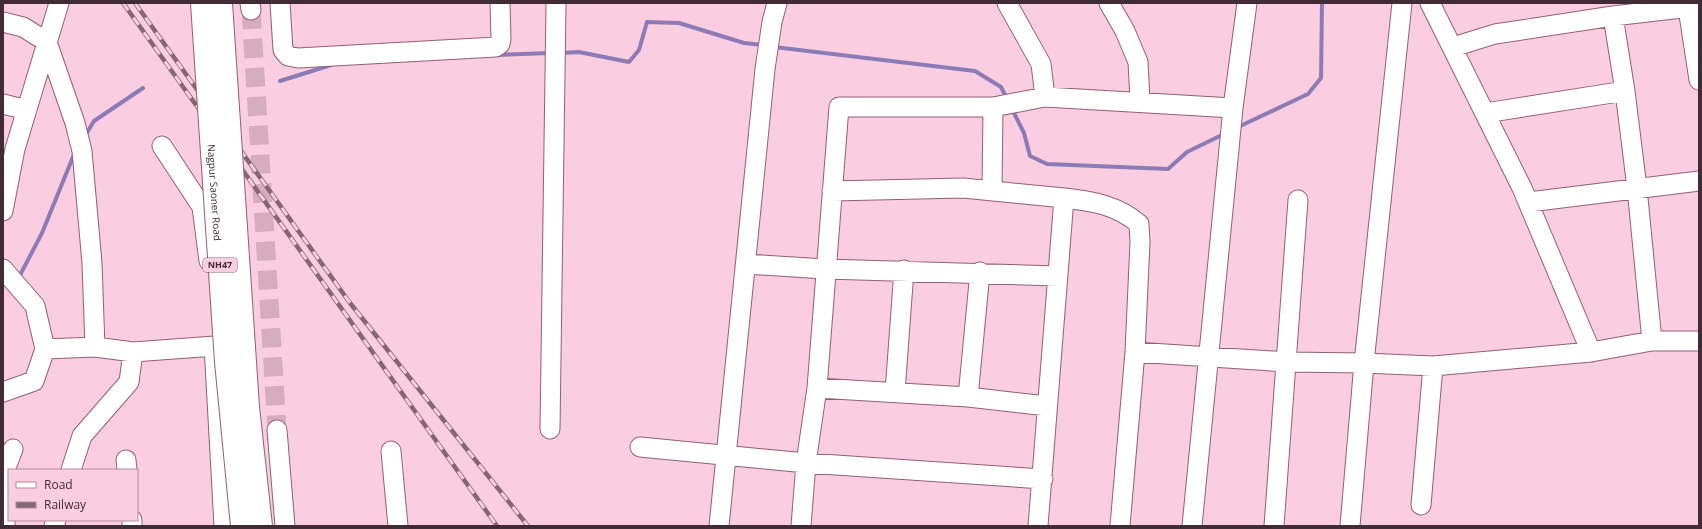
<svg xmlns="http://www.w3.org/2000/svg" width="1702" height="529" viewBox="0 0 1702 529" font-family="'Open Sans',sans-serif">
  <rect width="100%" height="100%" fill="#fbcde0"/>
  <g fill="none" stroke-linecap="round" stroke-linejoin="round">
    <!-- stream -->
    <path stroke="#8b7cb8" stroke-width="4" d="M774 47 975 71 1001 87 1007 99
      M560 53 579 52 629 62 639 50 647 22 679 23 744 43 763 45
      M496 55 551 53
      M280 81 331 65
      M1012 109 1024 133 1030 156 1047 164 1168 169 1187 152 1224 134
      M1236 128 1308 94 1321 78 1322 3
      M85 136 94 121 143 88
      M18 279 42 233 75 152"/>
    <!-- minor-tunnel -->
    <path stroke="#d6adbe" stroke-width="19" stroke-dasharray="19 10" stroke-linecap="butt" d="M251 10 277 430"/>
    <!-- minor casing -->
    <g stroke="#915f76" stroke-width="21">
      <path id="minor" d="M250 3 251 10
        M280 3 283 50 288 56 298 58 496 47 500 44 501 39 500 3
        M1007 3 1041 64 1045 97
        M1109 3 1125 31 1138 62 1140 101
        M1430 3 1522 188 1591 352
        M1688 8 1699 80
        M3 22 23 27 47 42 75 123 82 151 92 263 95 347
        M1453 47 1495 34 1613 16 1699 6
        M1625 91 1637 188 1652 341
        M3 104 27 110
        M1485 113 1625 91 1613 16
        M162 146 202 207 209 261
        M992 190 993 107
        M832 191 963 188 1064 198
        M1529 202 1699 181
        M3 211 15 149 59 3
        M746 264 825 269 1058 276
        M3 269 35 306 45 349 95 347 133 352 215 346
        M214 346 224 526
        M1135 352 1287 362 1364 363 1433 366 1591 352 1652 341H1699
        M817 388 968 397 1047 406
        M3 392 34 381 45 349
        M895 392 904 270
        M968 397 980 272
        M550 429 556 3
        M277 430 285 526
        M640 447 806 463 1043 479
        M391 451 398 526
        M126 460 127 470
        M71 470 82 436 129 382 133 352
        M1421 505 1433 366
        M132 520V526
        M5 526V470L13 449
        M54 526 56 520
        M719 526 765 69 772 22 777 3
        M801 526 806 463 817 388 839 107H993L1045 97 1233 108
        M1038 526 1064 198C1092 201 1117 205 1139 224L1140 242 1135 352 1120 526
        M1192 526 1233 108 1247 3
        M1274 526 1298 200
        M1350 526 1364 363 1402 3"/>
    </g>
    <!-- minor -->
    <use href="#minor" stroke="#fff" stroke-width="19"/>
    <!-- rail casing -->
    <g stroke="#856673" stroke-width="4.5">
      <path id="rail" d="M123 3 497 526
        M135 3 350 303 528 526"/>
    </g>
    <!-- rail -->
    <use href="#rail" stroke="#fbcde0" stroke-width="3" stroke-dasharray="9" stroke-linecap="butt"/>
    <!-- highway-bridge casing -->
    <g stroke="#915f76" stroke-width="24" stroke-linecap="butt">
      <g id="highway-bridge">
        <path id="s1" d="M202 3 226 362 242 526"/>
        <path d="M221 3 248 407 261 526"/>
      </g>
    </g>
    <!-- highway-bridge -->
    <use href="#highway-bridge" stroke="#fff" stroke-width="22"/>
  </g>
  <g text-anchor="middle" stroke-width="4" stroke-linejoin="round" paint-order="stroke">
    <!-- shield labels -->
    <rect fill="#fbcde0" stroke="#795c68" stroke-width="1" x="203" y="258" width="34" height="14" rx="3"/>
    <g font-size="9" font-weight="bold" fill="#412b35">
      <text x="220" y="268">NH47</text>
    </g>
    <!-- street labels -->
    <g font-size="10" fill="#412b35" stroke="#fbcde0">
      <text dy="4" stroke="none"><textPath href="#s1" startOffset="190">Nagpur Saoner Road</textPath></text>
    </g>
  </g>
  <!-- border -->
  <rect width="1702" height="529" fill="none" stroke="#412b35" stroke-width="8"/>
  <!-- legend -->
  <rect x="8" y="469" width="130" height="52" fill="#fbcde0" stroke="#b18c9c"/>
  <rect x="16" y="482" width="20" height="6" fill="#ffffff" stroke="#b18c9c"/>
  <text x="44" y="489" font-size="12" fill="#412b35">Road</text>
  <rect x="16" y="502" width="20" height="6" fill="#856673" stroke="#b18c9c"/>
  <text x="44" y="509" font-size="12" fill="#412b35">Railway</text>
</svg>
